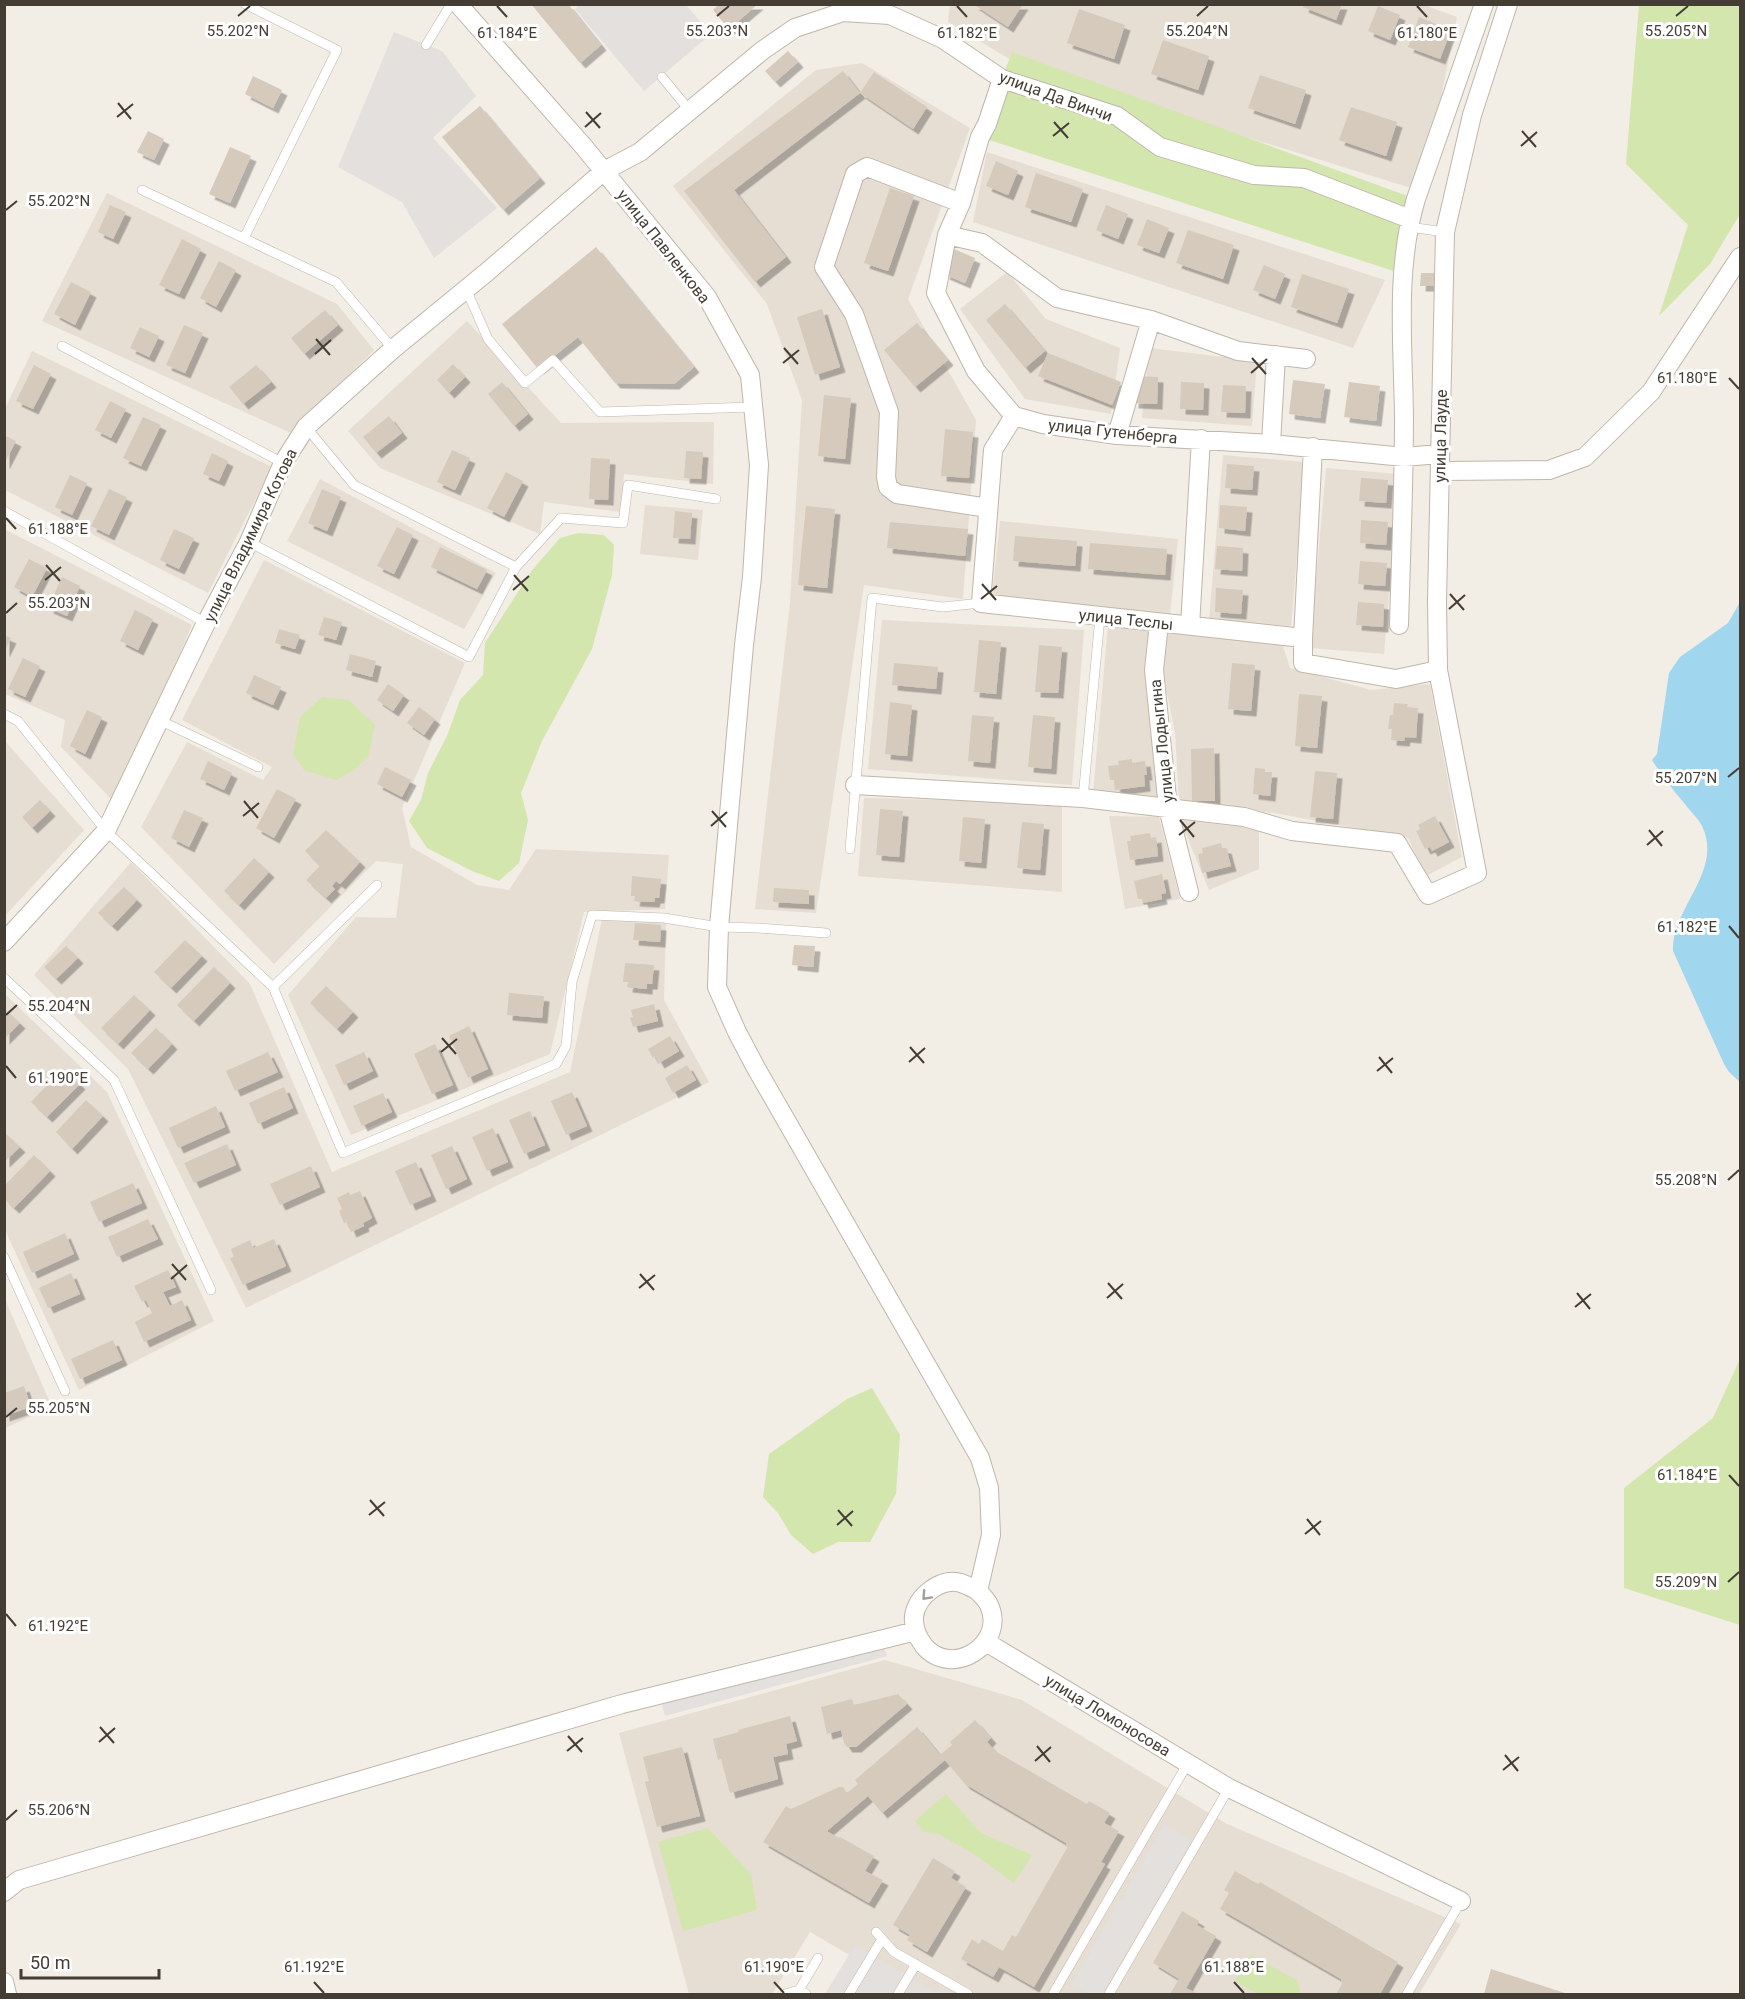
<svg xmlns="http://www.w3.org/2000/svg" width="1745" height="1999" viewBox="0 0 1745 1999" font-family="Roboto,sans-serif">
  <defs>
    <filter id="shadow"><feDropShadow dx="5.5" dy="5.5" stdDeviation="0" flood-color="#0004"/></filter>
  </defs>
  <rect width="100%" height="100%" fill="#f2ede5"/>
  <!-- residential -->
  <path fill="#e6ded3" d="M950 4H1421L1457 17 1441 97 1411 188 1024 68 948 22Z
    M862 63 970 128 908 299 976 420 963 599 864 585 816 913 755 909 790 603 802 400 767 304 673 186 816 70Z
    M987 152 1385 280 1353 348 973 222Z
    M107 193 337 304 374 350 291 433 42 321Z
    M1007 272 1046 319 1120 348 1111 414 1025 399 960 309Z
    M467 321 561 423 714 422 713 484 624 474 621 512 544 502 540 534 380 468 348 431Z
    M1149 348 1257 361 1252 426 1142 418Z
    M32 351 272 467 208 593 5 490 4 411Z
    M1223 455 1305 462 1291 626 1209 620Z
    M1326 468 1399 474 1384 654 1310 648Z
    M320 479 496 573 464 629 287 541Z
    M645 505 703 510 698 560 640 554Z
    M1000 521 1178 539 1170 615 992 597Z
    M4 529 192 625 117 805 61 747 65 720 5 694Z
    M264 560 465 663 402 808 411 847 477 885 509 890 536 849 669 855 665 909 584 912 550 1054 351 1135 288 995 356 917 396 918 403 864 376 861 274 964 141 827 187 742 263 780 272 767 182 720Z
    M882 620 1084 630 1072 785 868 769Z
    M1108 624 1151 629 1162 798 1093 794Z
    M1166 633 1282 643 1290 668 1371 690 1430 684 1462 857 1426 876 1408 838 1280 814 1179 800 1175 733 1163 673Z
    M4 740 84 830 5 916H4Z
    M864 798 1062 803V892L858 876Z
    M1109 816 1159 817 1180 899 1125 909Z
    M1180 820 1259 829V869L1209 890Z
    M131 862 250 984 332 1172 570 1072 602 919 666 922 664 1000 709 1082 246 1308 128 1069 34 975Z
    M6 995 107 1092 214 1321 79 1390 5 1230 4 997Z
    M4 1297 52 1407 5 1428H4Z
    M885 1660 1022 1700 1227 1824 1461 1924 1419 1994H917L810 1932 772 1994H689L619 1733Z"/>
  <!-- green -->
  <path fill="#d2e6ae" d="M1639 5H1740V214L1710 264 1659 316 1688 225 1626 164Z
    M1012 52 1416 199 1403 274 980 137Z
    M578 533 604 535 614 545 612 575 592 649 542 741 521 793 528 820 519 863 499 881 472 871 427 848 409 821 421 800 428 773 447 736 460 700 483 675 485 643 533 569 560 538Z
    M322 697 349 700 375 725 368 757 354 770 336 780 304 770 293 754 300 717Z
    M1740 1359V1625L1624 1588V1488L1713 1418Z
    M872 1388 900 1435 896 1494 870 1542H838L813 1554 791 1535 778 1513 763 1497 769 1454 847 1399Z
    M946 1794 981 1833 1032 1855 1014 1883 975 1855 939 1834 924 1832 915 1821Z
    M708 1828 751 1874 757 1910 683 1931 658 1842Z
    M1250 1955 1297 1980 1301 1994H1258L1235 1981Z"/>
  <!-- parking -->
  <path fill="#e3e0dd" d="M580 4 686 5 711 34 644 91 575 9Z
    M394 32 442 51 476 96 433 138 497 208 434 258 402 202 338 167Z
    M883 1643 887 1656 665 1716 662 1704Z
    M1165 1824 1192 1840 1101 1994H1087L1071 1985Z
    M855 1945 937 1993 941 1987 953 1994H825Z"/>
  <!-- water -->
  <path fill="#a1d6ef" d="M1740 602V1082L1729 1072 1724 1064 1673 951C1671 908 1724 871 1702 826 1698 818 1690 811 1685 804 1673 790 1662 776 1652 760L1657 754 1669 673 1680 657 1728 623Z"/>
  <!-- building -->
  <path fill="#d6cabd" filter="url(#shadow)" d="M531 4H568L601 45 580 63Z
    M719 4H758L729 29 713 10Z
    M973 4H1023L1008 27Z
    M1304 4H1342L1336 20 1303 7Z
    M1378 6 1400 15 1390 40 1368 31Z
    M1079 9 1125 25 1114 59 1067 43Z
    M1419 17 1451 30 1440 59 1408 47Z
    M1163 40 1209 56 1198 90 1151 74Z
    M788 51 798 62 775 82 765 71Z
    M843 71 860 93 734 190 786 257 755 282 684 191Z
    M874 72 927 107 913 129 860 93Z
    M1260 75 1306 90 1295 124 1248 108Z
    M253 76 282 90 273 108 245 94Z
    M480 106 540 178 503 210 442 137Z
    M1351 107 1397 122 1386 156 1339 140Z
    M148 131 164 139 154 160 137 152Z
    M230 147 251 156 230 203 209 194Z
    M996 161 1018 171 1008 195 986 186Z
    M1036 173 1083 189 1071 222 1025 207Z
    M890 188 914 196 888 271 864 263Z
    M110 205 126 212 113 239 98 232Z
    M1106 205 1128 214 1118 239 1096 230Z
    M1147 219 1169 228 1159 253 1137 245Z
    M1188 230 1234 245 1223 279 1176 263Z
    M182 239 201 249 179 294 159 285Z
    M596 247 694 367 674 384 615 383 578 337 538 369 502 324Z
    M954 249 975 258 965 283 944 274Z
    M219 261 236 270 216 307 200 298Z
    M1264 265 1285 274 1275 299 1253 290Z
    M1421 273H1436V286H1420Z
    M1302 274 1349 289 1337 323 1291 307Z
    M71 282 91 292 75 325 54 314Z
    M1005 304 1045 351 1025 368 986 320Z
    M822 309 840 367 815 375 797 317Z
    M325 310 338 325 304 354 291 338Z
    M917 323 948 360 915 387 884 350Z
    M184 325 203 333 185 373 166 365Z
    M140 327 159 336 149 357 130 348Z
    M1048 353 1121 382 1112 405 1038 376Z
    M453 364 465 377 449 393 437 380Z
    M34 365 51 374 33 409 16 401Z
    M256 365 271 382 243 404 229 387Z
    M1135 376 1158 377 1157 404 1133 403Z
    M1293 380 1325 384 1320 418 1289 414Z
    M502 382 528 414 514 426 488 394Z
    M1181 382 1204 383 1203 410 1180 409Z
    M1349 382 1380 386 1376 421 1344 417Z
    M1223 385 1246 386 1245 413 1221 412Z
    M824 395 851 398 845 459 818 456Z
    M110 401 126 409 111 438 95 430Z
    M389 416 402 433 376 453 363 437Z
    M143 417 161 425 141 466 123 458Z
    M945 429 973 432 969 478 941 476Z
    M4 435 16 441 4 464Z
    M452 450 470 458 455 490 437 482Z
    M686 451 703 452 701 479 684 478Z
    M212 453 228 461 219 481 203 474Z
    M591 458 610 459 608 500 589 499Z
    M1227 464 1254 466 1252 490 1225 488Z
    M506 472 523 481 504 517 487 508Z
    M70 475 87 483 72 515 55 507Z
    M1361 478 1388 480 1386 503 1359 501Z
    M109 489 127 497 109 535 91 526Z
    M322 489 341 497 327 531 308 523Z
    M1220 505 1247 507 1245 531 1219 528Z
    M806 506 835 509 827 588 798 585Z
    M675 511 692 513 690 539 673 538Z
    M1361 520 1388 522 1386 545 1360 543Z
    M890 522 968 529 965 556 887 548Z
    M397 527 413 535 394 574 377 566Z
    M174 529 194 538 179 569 160 560Z
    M1015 536 1077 541 1075 566 1013 561Z
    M1090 543 1167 549 1165 575 1088 569Z
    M1217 546 1243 548 1242 571 1215 569Z
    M440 547 487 570 477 589 431 567Z
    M29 559 47 568 32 597 14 587Z
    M1360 561 1387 563 1385 586 1358 584Z
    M62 577 80 586 67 616 48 608Z
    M1216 588 1243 590 1241 614 1215 612Z
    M1358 602 1384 604 1383 627 1356 625Z
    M135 610 153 619 138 650 120 641Z
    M324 617 342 622 336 640 318 635Z
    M279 629 300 635 295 649 275 643Z
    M4 635 11 638 4 652Z
    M979 640 1001 642 996 694 974 692Z
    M1039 645 1062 647 1058 693 1035 692Z
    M350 654 376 661 372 677 346 670Z
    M23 658 40 666 25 697 8 689Z
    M894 663 938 667 936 689 892 685Z
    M1232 663 1255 665 1251 711 1228 709Z
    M254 675 281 687 273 705 246 693Z
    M388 684 404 695 393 711 377 700Z
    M1299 694 1322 696 1317 748 1295 746Z
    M890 702 912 705 907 756 885 754Z
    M1394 703 1408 704 1407 707 1418 708 1416 738 1405 737 1404 741 1391 740 1392 729H1388L1390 715H1393Z
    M419 707 435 719 424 735 407 723Z
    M87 710 102 717 85 754 70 746Z
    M972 715 994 717 990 763 968 761Z
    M1033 715 1055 717 1051 769 1028 767Z
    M1214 748 1215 801H1192L1191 749Z
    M1132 759V763L1145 761 1147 775H1144L1145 786 1115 790 1114 780H1110L1108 766 1119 765 1118 761Z
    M208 761 232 773 224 790 200 779Z
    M385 767 411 780 402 797 377 784Z
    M1255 768 1265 769V772H1272L1270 796 1253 794Z
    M1315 771 1337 773 1333 819 1310 817Z
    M277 789 296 799 274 838 256 828Z
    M40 800 50 811 32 828 22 817Z
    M880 809 903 811 899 857 876 855Z
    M184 810 203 818 189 847 171 838Z
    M1435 816 1449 842 1432 851 1430 847 1425 849 1416 831 1420 829 1418 825Z
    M963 817 985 819 981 863 959 861Z
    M1022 822 1044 824 1040 870 1017 868Z
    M326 830 360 862 340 884 336 881 332 886 335 889 326 898 306 880 320 866 305 851Z
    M1150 833 1151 838 1156 837 1158 856 1130 860 1127 841H1131L1130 836Z
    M1221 843 1222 848H1226L1231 866 1202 873 1198 854 1203 853 1202 848Z
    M254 858 269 872 239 905 224 891Z
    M1162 874 1166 893 1161 894 1162 899 1143 903 1142 899H1138L1134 881Z
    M632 876 661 879 659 898H655L654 902 634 901 635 896H631Z
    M124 887 137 900 112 926 98 913Z
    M774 888 809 890V904L773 902Z
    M635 923 661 925 660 942 633 940Z
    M185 940 202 956 171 988 154 972Z
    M794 945 815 946 813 967 792 965Z
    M66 946 78 958 56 979 44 967Z
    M625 963 654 965 652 984H647V989L627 987 628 982H623Z
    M214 967 230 983 194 1021 177 1005Z
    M326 986 353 1012 337 1029 310 1003Z
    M509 993 544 996 542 1018 507 1015Z
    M134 995 150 1010 118 1044 101 1028Z
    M654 1004 658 1021 633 1027 630 1018 633 1017 631 1010Z
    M6 1010 20 1023 4 1039V1012Z
    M469 1026 488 1069 468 1078 449 1036Z
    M156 1028 172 1044 148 1069 131 1053Z
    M670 1036 679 1051 659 1063 655 1056 653 1058 648 1049Z
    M435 1044 453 1085 432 1094 414 1054Z
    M268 1052 278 1072 235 1091 226 1071Z
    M364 1052 373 1071 344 1085 335 1065Z
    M687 1065 696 1080 673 1093 665 1078Z
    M63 1068 80 1084 47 1117 31 1102Z
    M284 1087 293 1108 258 1124 249 1103Z
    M572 1092 587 1126 566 1135 551 1101Z
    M383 1093 392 1112 362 1126 353 1106Z
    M86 1100 103 1116 72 1149 56 1132Z
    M216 1106 225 1127 178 1148 169 1128Z
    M530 1111 545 1145 524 1154 509 1120Z
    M493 1128 508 1162 487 1171 472 1137Z
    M4 1132 20 1147 4 1162Z
    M227 1144 236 1165 194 1183 184 1163Z
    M452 1146 467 1179 446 1189 431 1155Z
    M34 1155 50 1171 14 1208 4 1199V1186Z
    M416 1162 431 1196 410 1205 395 1171Z
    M311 1166 320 1187 280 1205 270 1184Z
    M133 1183 142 1203 99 1222 90 1202Z
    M360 1191 372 1218 363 1223 364 1226 351 1232 347 1222 344 1223 339 1211 342 1209 337 1198 349 1192 350 1195Z
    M148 1219 158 1239 117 1257 108 1237Z
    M65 1233 74 1254 32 1273 23 1252Z
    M274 1239 286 1266 243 1285 230 1258 234 1257 231 1249 250 1240 253 1248Z
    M168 1270 176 1287 163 1292 170 1306 182 1300 191 1320 144 1342 135 1322 152 1313 146 1300 142 1302 134 1286Z
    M71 1273 80 1294 48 1308 39 1288Z
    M113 1340 122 1360 80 1379 71 1359Z
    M24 1386 31 1407 4 1416V1393Z
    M898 1694 907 1704 856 1747H847L844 1743 841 1730 827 1734 821 1707 852 1699 854 1705Z
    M790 1716 797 1741 786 1744 788 1754 773 1757 778 1779 730 1793 721 1759 718 1760 713 1739 739 1732 738 1730Z
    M975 1720 991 1738 987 1742 995 1751 1087 1804 1089 1801 1110 1813 1104 1823 1119 1831 1101 1862 1105 1864 1034 1987 999 1967 993 1977 961 1959 972 1939 979 1944 982 1939 1003 1951 1012 1935 1016 1937 1067 1848 1066 1843 965 1784 945 1760 882 1813 868 1796 828 1830V1832L839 1838 840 1837 874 1856 865 1871 883 1880 869 1903 763 1842 786 1806 791 1809 839 1787H843L847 1793 858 1784 855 1780 917 1727 940 1755 952 1745 950 1742Z
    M682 1747 700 1816 657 1827 645 1782 649 1781 643 1757Z
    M933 1858 955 1871 951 1878 966 1887 927 1952 907 1940 910 1935 893 1925Z
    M1235 1871 1258 1884 1260 1882 1398 1962 1380 1994H1336L1342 1984 1341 1979 1220 1909 1229 1893 1224 1890Z
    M1182 1911 1199 1921 1197 1925 1216 1936 1186 1988 1198 1994H1170L1179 1979 1153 1963Z
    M1491 1969 1568 1994H1484Z"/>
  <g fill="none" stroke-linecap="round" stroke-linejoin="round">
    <!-- lane casing -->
    <g stroke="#c0b6aa" stroke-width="10">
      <path id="lane" d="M426 45 451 4
        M662 77 690 111
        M142 190 336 282 393 349
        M1409 227 1445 232
        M244 238 337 50 245 4
        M466 289 488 339 525 383 553 360 600 412 753 407
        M62 346 283 463
        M306 427 354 485 516 567
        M4 511 206 623
        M249 542 469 657 516 567 561 518 623 523 628 485 716 499
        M4 714 18 721 106 831 273 987 343 1153 556 1064 566 1046 572 982 592 915 664 918 719 927 758 928 826 933
        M159 720 258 767
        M1083 798 1100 617
        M850 849 872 598 943 607 981 603
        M4 978 114 1080 211 1290
        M273 987 377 885
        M4 1257 65 1391
        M876 1932 894 1952 968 1994
        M785 1994 799 1990
        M806 1994 799 1990 818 1958
        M849 1994 882 1939
        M898 1994 916 1964
        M1053 1994 1188 1763
        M1109 1994 1229 1788
        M1407 1994 1461 1901"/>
    </g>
    <!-- street casing -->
    <g stroke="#c0b6aa" stroke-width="20">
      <path id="street" d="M458 4 584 147 707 297 750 375 759 465 752 577 744 645 719 927 717 987 737 1032 756 1068 980 1458 989 1488 991 1535 978 1591C981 1595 987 1600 989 1605 1007 1644 952 1679 924 1646 918 1638 913 1627 914 1616 917 1596 941 1577 961 1583 967 1585 973 1588 978 1591
        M1002 79 987 124 980 137 961 203 947 235 936 293 976 371 1014 416 1043 424 1117 435 1271 444 1404 457 1439 454
        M961 203 867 167 855 174 824 267 854 314 889 412 886 477 888 487 897 494 988 508
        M947 235 982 243 1057 298 1151 320 1238 351 1306 359
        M1014 416 993 450 981 603 1303 638
        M1117 435 1151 320
        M1271 444 1276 355
        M1313 447 1303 638V663L1396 679 1438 670
        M1440 471 1549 470 1585 457 1651 392 1740 257
        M1159 623 1154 670 1168 808 1189 892
        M1399 625C1401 555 1404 485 1404 416 1403 344 1395 268 1416 199L1484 4
        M1190 626 1201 439
        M855 785 1083 798 1244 817 1292 831 1397 843 1428 895 1477 873 1438 670 1437 601 1445 232 1472 115 1508 4
        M4 942 106 831 206 623 249 542 283 463 306 427 393 349 487 272 604 171 640 152 763 50 795 28 843 12 890 15 943 39 1002 79 1117 116 1160 147 1254 175 1304 178 1410 219
        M986 1642 1229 1788 1461 1901
        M4 1892 19 1880 622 1704 916 1631
        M4 1982 7 1994"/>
    </g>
    <!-- lane -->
    <use href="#lane" stroke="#fff" stroke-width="9"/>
    <!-- street -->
    <use href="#street" stroke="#fff" stroke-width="18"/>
  </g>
  <!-- one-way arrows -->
  <defs><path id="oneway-chevron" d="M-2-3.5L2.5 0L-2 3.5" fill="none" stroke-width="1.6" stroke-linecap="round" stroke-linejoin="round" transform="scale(1.5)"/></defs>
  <use stroke="#a29e9a" href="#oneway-chevron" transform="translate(926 1596) rotate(133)"/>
  <!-- ticks -->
  <path fill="none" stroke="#443d34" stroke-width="2" d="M497 6 507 17M957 6 967 17M1417 6 1427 17M238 16 250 6M717 16 729 6M1197 16 1208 6M1676 16 1688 6M118 103 131 119M586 112 600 128M117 117 133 104M1054 122 1068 138M585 127 601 113M1522 131 1536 147M1053 136 1069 123M1521 146 1537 132M6 210 17 201M316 339 330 355M784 348 798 364M315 354 331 340M1252 358 1266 374M783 363 799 350M1251 373 1267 359M1729 378 1739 389M6 518 16 529M46 565 60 581M514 575 528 591M45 580 61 567M982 584 996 600M513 590 529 576M1450 594 1464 610M981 599 997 586M1449 609 1465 595M6 613 17 603M1728 777 1739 768M244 801 258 818M712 811 726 827M243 816 259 803M1180 820 1194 837M711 826 727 812M1649 830 1662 846M1179 835 1195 822M1647 845 1663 831M1729 926 1739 938M6 1015 17 1005M442 1038 456 1054M910 1047 924 1063M441 1052 457 1039M1379 1057 1392 1073M909 1062 925 1048M6 1066 16 1078M1377 1071 1393 1058M1728 1180 1739 1170M172 1264 186 1280M640 1274 654 1290M171 1279 187 1265M1108 1283 1122 1299M639 1288 655 1275M1577 1293 1590 1309M1107 1298 1123 1284M1575 1307 1591 1294M6 1417 17 1408M1729 1475 1739 1486M370 1500 384 1516M838 1510 852 1526M369 1515 385 1502M1307 1519 1320 1535M837 1525 853 1511M1305 1534 1321 1521M1728 1582 1739 1572M6 1614 16 1626M100 1727 114 1743M568 1736 582 1752M99 1742 115 1728M1037 1746 1050 1762M567 1751 583 1738M1505 1755 1518 1771M1035 1761 1051 1747M1503 1770 1519 1757M6 1820 17 1810M314 1982 324 1993M774 1982 784 1993M1234 1982 1244 1993"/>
  <g text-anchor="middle" stroke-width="6" stroke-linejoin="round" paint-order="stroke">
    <!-- street labels -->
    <g font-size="16" fill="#443d34" stroke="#fff">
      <text transform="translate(1056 96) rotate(20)" y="6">улица Да Винчи</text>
      <text transform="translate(664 246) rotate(52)" y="6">улица Павленкова</text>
      <text transform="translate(1113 431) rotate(6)" y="6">улица Гутенберга</text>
      <text transform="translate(1440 436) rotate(-89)" y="6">улица Лауде</text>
      <text transform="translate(250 535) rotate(-64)" y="6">улица Владимира Котова</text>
      <text transform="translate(1126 619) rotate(6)" y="6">улица Теслы</text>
      <text transform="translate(1161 741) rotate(-96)" y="6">улица Лодыгина</text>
      <text transform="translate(1108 1715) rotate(31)" y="6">улица Ломоносова</text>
    </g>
  </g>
  <g font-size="15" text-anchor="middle" fill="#443d34" stroke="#fff" stroke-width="6" stroke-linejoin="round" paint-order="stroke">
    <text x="238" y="36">55.202°N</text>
    <text x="1197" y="36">55.204°N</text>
    <text x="717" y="36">55.203°N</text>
    <text x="1676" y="36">55.205°N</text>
    <text x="507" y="38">61.184°E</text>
    <text x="967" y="38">61.182°E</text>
    <text x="1427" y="38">61.180°E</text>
    <text x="59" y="206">55.202°N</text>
    <text x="1687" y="383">61.180°E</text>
    <text x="58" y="534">61.188°E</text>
    <text x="59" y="608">55.203°N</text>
    <text x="1686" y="783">55.207°N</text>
    <text x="1687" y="932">61.182°E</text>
    <text x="59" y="1011">55.204°N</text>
    <text x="58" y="1083">61.190°E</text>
    <text x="1686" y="1185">55.208°N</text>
    <text x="59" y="1413">55.205°N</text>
    <text x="1687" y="1480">61.184°E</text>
    <text x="1686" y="1587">55.209°N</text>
    <text x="58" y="1631">61.192°E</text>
    <text x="59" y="1815">55.206°N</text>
    <text x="314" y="1972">61.192°E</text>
    <text x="774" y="1972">61.190°E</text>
    <text x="1234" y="1972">61.188°E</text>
  </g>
  <!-- border -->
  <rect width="1745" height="1999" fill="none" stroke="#443d34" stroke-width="12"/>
  <!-- scale -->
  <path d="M21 1969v9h138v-9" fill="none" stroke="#443d34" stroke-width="3"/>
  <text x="30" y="1969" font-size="18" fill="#443d34" stroke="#ffffff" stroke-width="4.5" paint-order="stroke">50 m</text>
</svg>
